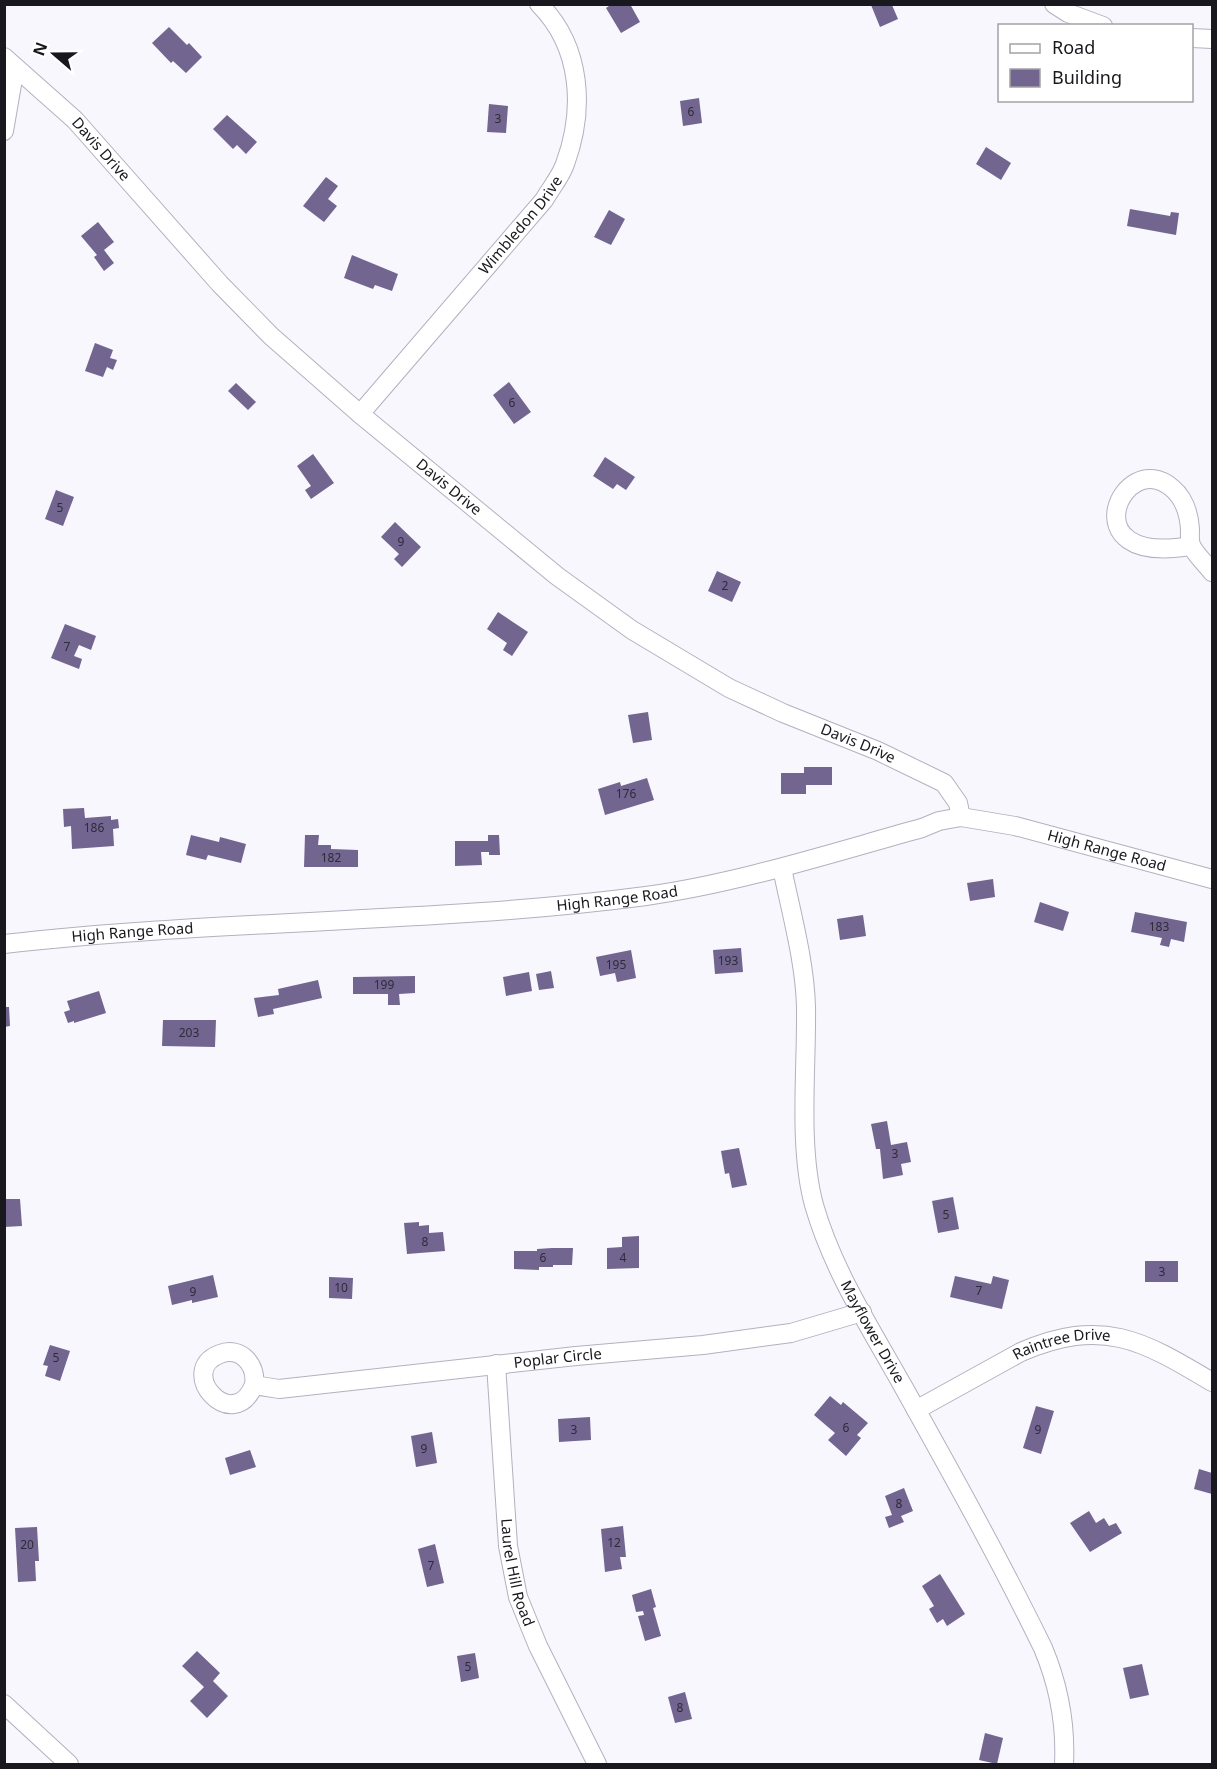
<svg xmlns="http://www.w3.org/2000/svg" width="1217" height="1769" viewBox="0 0 1217 1769" font-family="'Noto Sans',sans-serif">
  <rect width="100%" height="100%" fill="#f8f7fd"/>
  <!-- building -->
  <path fill="#72658f" d="M612 4H630L640 22 621 33 606 8Z
    M871 5H892L898 19 880 27Z
    M169 27 187 45 189 43 202 57 186 73 173 61 171 63 152 43Z
    M699 98 702 123 683 126 680 101Z
    M489 104 508 106 506 133 487 132Z
    M227 115 257 142 246 154 237 145 233 149 213 129Z
    M986 147 1011 163 1001 180 976 164Z
    M326 177 338 186 328 199 337 206 324 222 303 206Z
    M1130 209 1170 216 1171 212 1179 213 1176 235 1127 226Z
    M609 210 625 219 611 245 594 237Z
    M98 222 114 242 104 250 114 263 104 271 94 257 97 255 81 236Z
    M352 255 398 274 392 291 375 285 373 289 344 278Z
    M95 343 113 350 110 358 117 360 113 370 107 367 103 377 85 371Z
    M509 382 531 412 514 424 493 395Z
    M236 383 256 402 248 410 228 391Z
    M313 454 334 483 311 499 305 490 311 486 297 466Z
    M605 457 635 477 626 490 617 484 613 489 593 476Z
    M56 490 74 497 63 526 45 519Z
    M395 522 421 547 402 567 394 559 399 554 381 537Z
    M717 571 741 582 732 602 708 591Z
    M498 612 528 632 512 656 503 650 507 643 487 629Z
    M65 624 96 636 91 650 79 645 74 656 82 659 79 669 51 658Z
    M648 712 652 740 633 743 628 715Z
    M804 767H832V785H806V794H781V773H804Z
    M647 778 654 800 605 815 598 789 620 782 621 786Z
    M84 808 85 818 111 816V820L118 819 119 828 113 829 114 846 72 849 71 826 64 827 63 809Z
    M191 835 219 842 220 837 246 844 241 863 208 855 206 860 186 855Z
    M305 835H319L318 845H331V849L358 850V867H304Z
    M488 835H499L500 855H489V852H481L482 865 455 866V841H488Z
    M993 879 995 897 970 901 967 883Z
    M1040 902 1069 912 1063 931 1034 922Z
    M1135 912 1187 922 1184 942 1171 939 1169 947 1160 945 1162 938 1131 932Z
    M863 915 866 936 840 940 837 919Z
    M741 948 743 972 715 974 713 950Z
    M631 950 636 978 617 982 615 973 600 976 596 957Z
    M551 971 554 988 539 990 536 974Z
    M529 972 532 991 506 996 503 977Z
    M415 976V993L399 994 400 1005H388V994H353V977Z
    M318 980 322 998 273 1009 274 1014 258 1017 254 998 279 995 278 989Z
    M99 991 106 1013 74 1023V1021L68 1023 64 1012 70 1010 67 1001Z
    M4 1007H9L10 1026 4 1027Z
    M163 1020H216L215 1047 162 1046Z
    M887 1121 891 1145 907 1142 911 1162 901 1164 903 1175 883 1179 880 1149H876L871 1124Z
    M739 1148 747 1185 732 1188 729 1173 725 1174 721 1151Z
    M953 1197 959 1229 938 1233 932 1201Z
    M4 1199H20L22 1226 4 1227Z
    M419 1222V1226L429 1225V1233L443 1232 445 1251 407 1254 404 1223Z
    M639 1236V1268L607 1269V1248L622 1247V1237Z
    M552 1248H573L572 1265H553V1267H539V1270L514 1269V1251H537V1249Z
    M1145 1261H1178V1282H1145Z
    M213 1275 218 1297 192 1303V1300L172 1305 168 1286Z
    M955 1276 991 1284 993 1276 1009 1280 1002 1309 950 1297Z
    M329 1277 353 1278 352 1299 329 1298Z
    M50 1345 70 1351 60 1381 45 1376 48 1366 43 1365Z
    M830 1396 841 1405 843 1402 868 1423 857 1435 861 1438 846 1456 828 1440 835 1433 814 1415Z
    M1036 1406 1054 1411 1041 1454 1023 1448Z
    M590 1417 591 1440 559 1442 558 1419Z
    M432 1432 437 1463 416 1467 411 1436Z
    M250 1450 256 1467 230 1475 225 1458Z
    M1199 1469 1212 1473V1494L1194 1489Z
    M904 1488 913 1511 901 1516 904 1522 889 1528 885 1517 892 1515 885 1496Z
    M1089 1511 1096 1523 1104 1518 1109 1526 1116 1523 1122 1533 1090 1552 1070 1523Z
    M623 1526 626 1557H620L622 1569 605 1572 601 1529Z
    M37 1527 39 1561H35L36 1581 18 1582 15 1528Z
    M435 1544 444 1583 427 1587 418 1549Z
    M940 1574 965 1614 947 1626 943 1619 937 1623 929 1609 934 1606 922 1586Z
    M651 1589 656 1607 653 1608 661 1636 645 1641 638 1616 644 1615 643 1611 636 1612 632 1595Z
    M197 1651 220 1673 213 1681 228 1696 207 1718 190 1701 204 1687 182 1666Z
    M475 1653 479 1678 461 1682 457 1656Z
    M1142 1664 1149 1695 1130 1699 1123 1668Z
    M685 1692 692 1719 675 1723 668 1697Z
    M985 1733 1003 1738 997 1764 979 1760Z"/>
  <g fill="none" stroke-linecap="round" stroke-linejoin="round">
    <!-- minor casing -->
    <g stroke="#b4b0c0" stroke-width="20">
      <g id="minor">
        <path d="M1054 4 1068 13 1103 26"/>
        <path d="M1192 38 1212 39"/>
        <path id="s1" d="M4 57 75 120 220 284 271 336 360 414 557 576 632 630 729 688 783 713 878 751 944 783 958 803 961 817"/>
        <path d="M4 131 15 67"/>
        <path id="s2" d="M360 414 544 200C551 188 561 176 565 164 585 110 582 47 539 4"/>
        <path d="M1190 546C1068 567 1123 446 1172 488 1184 498 1189 514 1190 529 1190 535 1189 542 1192 547 1197 556 1206 564 1212 572"/>
        <path id="s3" d="M782 868C791 912 805 962 806 1007 807 1068 798 1146 814 1205 833 1271 871 1329 904 1388 952 1474 1000 1560 1043 1648 1059 1686 1066 1723 1064 1764"/>
        <path id="s4" d="M4 944C218 919 433 924 646 896 739 883 831 853 922 828L939 821 961 817 1015 826 1212 879"/>
        <path id="s5" d="M496 1364 508 1546 518 1597 538 1646 597 1764"/>
        <path id="s6" d="M254 1385C233 1436 175 1371 220 1354 241 1346 257 1365 254 1385L279 1389 576 1356 703 1345 791 1333 862 1312"/>
        <path id="s7" d="M916 1410 1021 1352C1102 1317 1142 1340 1212 1382"/>
        <path d="M4 1704 69 1764"/>
      </g>
    </g>
    <!-- minor -->
    <use href="#minor" stroke="#fff" stroke-width="18"/>
  </g>
  <g text-anchor="middle" stroke-width="5" stroke-linejoin="round" paint-order="stroke">
    <!-- number labels -->
    <g font-size="12" fill="#2f2b3a">
      <text x="691" y="116">6</text>
      <text x="498" y="123">3</text>
      <text x="512" y="407">6</text>
      <text x="60" y="512">5</text>
      <text x="401" y="546">9</text>
      <text x="725" y="590">2</text>
      <text x="67" y="651">7</text>
      <text x="626" y="798">176</text>
      <text x="94" y="832">186</text>
      <text x="331" y="862">182</text>
      <text x="1159" y="931">183</text>
      <text x="728" y="965">193</text>
      <text x="616" y="969">195</text>
      <text x="384" y="989">199</text>
      <text x="189" y="1037">203</text>
      <text x="895" y="1158">3</text>
      <text x="946" y="1219">5</text>
      <text x="425" y="1246">8</text>
      <text x="543" y="1262">6</text>
      <text x="623" y="1262">4</text>
      <text x="1162" y="1276">3</text>
      <text x="341" y="1292">10</text>
      <text x="979" y="1295">7</text>
      <text x="193" y="1296">9</text>
      <text x="56" y="1362">5</text>
      <text x="846" y="1432">6</text>
      <text x="574" y="1434">3</text>
      <text x="1038" y="1434">9</text>
      <text x="424" y="1453">9</text>
      <text x="899" y="1508">8</text>
      <text x="614" y="1547">12</text>
      <text x="27" y="1549">20</text>
      <text x="431" y="1570">7</text>
      <text x="468" y="1671">5</text>
      <text x="680" y="1712">8</text>
    </g>
    <!-- street labels -->
    <g font-size="15" fill="#19181e" stroke="#fff">
      <text dy="5" stroke="none"><textPath href="#s1" startOffset="134">Davis Drive</textPath></text>
      <text dy="5" stroke="none"><textPath href="#s2" startOffset="248">Wimbledon Drive</textPath></text>
      <text dy="5" stroke="none"><textPath href="#s1" startOffset="620">Davis Drive</textPath></text>
      <text dy="5" stroke="none"><textPath href="#s1" startOffset="1106">Davis Drive</textPath></text>
      <text dy="5" stroke="none"><textPath href="#s4" startOffset="1119">High Range Road</textPath></text>
      <text dy="5" stroke="none"><textPath href="#s4" startOffset="615">High Range Road</textPath></text>
      <text dy="5" stroke="none"><textPath href="#s4" startOffset="129">High Range Road</textPath></text>
      <text dy="5" stroke="none"><textPath href="#s3" startOffset="480">Mayflower Drive</textPath></text>
      <text dy="5" stroke="none"><textPath href="#s7" startOffset="162">Raintree Drive</textPath></text>
      <text dy="5" stroke="none"><textPath href="#s6" startOffset="466">Poplar Circle</textPath></text>
      <text dy="5" stroke="none"><textPath href="#s5" startOffset="210">Laurel Hill Road</textPath></text>
    </g>
  </g>
  <!-- border -->
  <rect width="1217" height="1769" fill="none" stroke="#19181e" stroke-width="12"/>
  <!-- legend -->
  <rect x="998" y="24" width="195" height="78" fill="#ffffff" stroke="#a3a3a5" stroke-width="1.5"/>
  <rect x="1010" y="44" width="30" height="9" fill="#ffffff" stroke="#a3a3a5" stroke-width="1.5"/>
  <text x="1052" y="54" font-size="18" fill="#19181e">Road</text>
  <rect x="1010" y="69" width="30" height="18" fill="#72658f" stroke="#a3a3a5" stroke-width="1.5"/>
  <text x="1052" y="84" font-size="18" fill="#19181e">Building</text>
  <!-- north arrow -->
  <g transform="translate(54 54) rotate(290)" stroke="#ffffff" stroke-width="4.5" paint-order="stroke">
  <path d="M0-4.5L10 22L0 15L-10 22Z" fill="#19181e"/>
  <text y="-9" font-size="16" font-weight="bold" text-anchor="middle" fill="#19181e">N</text>
  </g>
</svg>
